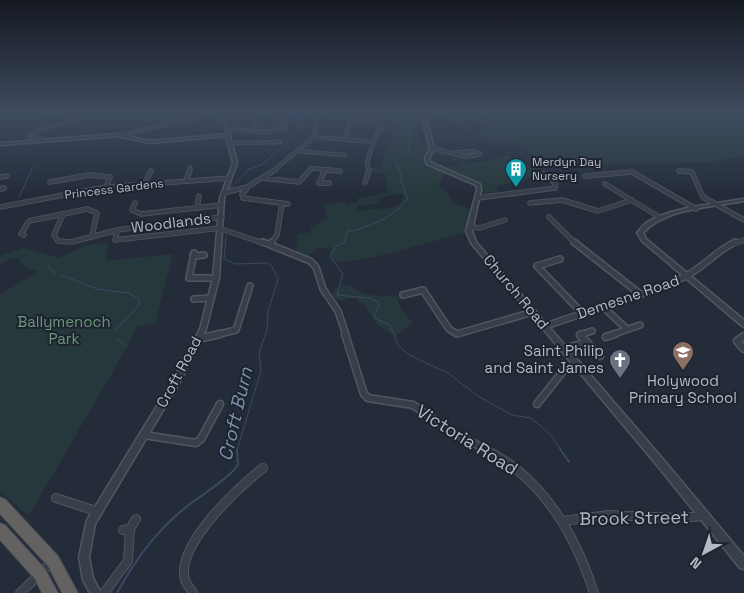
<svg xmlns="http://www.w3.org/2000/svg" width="744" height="593" viewBox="0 0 744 593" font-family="'Space Grotesk',sans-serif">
  <rect width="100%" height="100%" fill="#242c3a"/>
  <!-- green -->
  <path fill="#26383b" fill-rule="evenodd" d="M389 112H411L421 142 423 145 431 147 425 157 426 164 447 171 439 184 455 203 472 210 467 232C438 239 358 266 333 261L330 256 332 249 320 247 311 253 309 259 295 254 298 234 311 232V227L327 219 324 205 345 201 347 204 358 202V198L387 193 386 174 369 172 368 168 380 169 395 129ZM400 193 404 195C402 210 388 208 377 209 368 209 365 213 357 209V206L374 204 379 202 377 198Z
    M498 112H744V156L711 162 617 163 551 167 516 143H487L479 139 477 133 489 124 468 120 461 121 460 124 476 132 454 125 450 120 465 118 473 113V119L491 123 481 113Z
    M433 150 453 154 452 156 436 154 433 158 437 164 452 167 461 163 451 161 453 158 465 160 464 163 482 162 508 155 538 173 523 181 499 185 495 187 498 192 480 194 479 184 429 163V157Z
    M108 242 106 261 173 254 155 323 136 327 127 347 30 514 25 513 0 491V295L38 271 23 266 19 258 10 259 0 265V256L24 248 58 258 85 246Z
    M348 285C364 295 378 298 397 296L399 306 413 323 396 336C381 331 371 318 365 305L358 301V298L340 300 332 296 336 288Z"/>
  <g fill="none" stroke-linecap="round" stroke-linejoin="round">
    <!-- stream-far1 -->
    <path stroke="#3a4962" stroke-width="1" d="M401 112C410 125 411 138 408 153L400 155 395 160C403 174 400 186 408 198 395 217 374 224 353 231L348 230 344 243 336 246 330 256 343 274 337 295 369 298 380 303 374 315 376 319 390 325 398 345 409 355 448 373 478 396 512 415 531 418 551 435 561 450
      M230 189 249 169 261 165 293 138 301 128V120L289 112
      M19 197 33 167
      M226 236 224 259 236 264 267 263 271 265 278 279 268 311 267 330 259 352 261 371 237 450
      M47 265 56 274
      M61 275 97 289 128 293 139 299V305L114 332
      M117 339 127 347"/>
    <!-- stream -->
    <path stroke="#3a4962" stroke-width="2" d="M560 449 569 462
      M117 593C136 558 158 528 190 504 205 493 220 484 233 471L238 465 237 449"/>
    <!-- minor-far4 casing -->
    <g stroke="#505762" stroke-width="4.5">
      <path id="minor-far4" d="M223 112 228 135
        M312 113 321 112
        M423 114 443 115 445 112
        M226 129 269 132 285 127 286 123 271 112
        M251 129 255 126 252 115 267 112
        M122 135 216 112
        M314 137 374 142
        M43 139 29 136C43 125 63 127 78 117L46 112
        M346 140 349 122 381 117
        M230 143 281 142
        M432 148 466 157 480 154 473 151 452 153
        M297 151 344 155
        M189 171 190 168
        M273 171 314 137 316 119 310 112
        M309 171 311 168 338 171
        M324 171 325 169
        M369 171 367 162 378 130 382 128
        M680 171H688"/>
    </g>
    <!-- minor-far3 casing -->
    <g stroke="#505762" stroke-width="5.5">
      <path id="minor-far3" d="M325 170 319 183H329
        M326 170 340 171
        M679 171 692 172 703 197 744 220
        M585 176 632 172 696 209
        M0 177 7 176
        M262 178 299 182 310 170
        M186 181 190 170
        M50 182 89 175 110 177 106 187
        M365 182 369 170
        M144 184 151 171
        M605 184 661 218
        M242 188 246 190 242 194 243 198 288 204
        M0 189 4 188
        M223 193 247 187 275 170
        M478 198 555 188V183L544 174
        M135 203 132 210 141 214 222 205
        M530 203 562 200 598 211 632 200
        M0 207 106 187 230 178
        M197 208 199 196
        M549 217 576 244
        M470 227 480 228 505 220
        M221 228 115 240 117 230 222 217
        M221 229 266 244
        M24 235 21 234 29 221 63 214
        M92 236 97 213 87 209 63 214 54 235 58 241 72 242 117 230
        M271 244 277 235 282 203
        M733 244 744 240"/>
    </g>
    <!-- minor-far2 casing -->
    <g stroke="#505762" stroke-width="8">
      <path id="minor-far2" d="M263 242 310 261 316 267 323 289 338 311 346 335
        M574 242 640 294
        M271 244 272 242
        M194 253 189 278H216
        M193 256 204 255
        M560 259 537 266 582 313
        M403 295 423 290 449 329 457 334 533 312
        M194 299 211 298
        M603 307 627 329
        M546 326C592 309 640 298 684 277 703 268 716 251 735 242
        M215 335 236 330 250 286
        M580 335 592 331
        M611 335 640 325"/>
    </g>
    <!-- minor-far1 casing -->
    <g stroke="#505762" stroke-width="9">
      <path id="minor-far1" d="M345 334 364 394 368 398 413 405 454 433 487 450
        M583 334 580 335 600 356
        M744 336 737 341 744 349
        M606 337 615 334
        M198 339 220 334
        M564 349 587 342
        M537 404 564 370 578 365
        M144 435 196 443 201 439 220 404"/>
    </g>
    <!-- minor casing -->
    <g stroke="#505762" stroke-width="10">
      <path id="minor" d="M484 449C542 477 575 534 594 593
        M56 498 96 511
        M563 521 609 515 676 518 705 516
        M123 530 130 529 136 519
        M20 593 52 562
        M104 593 128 561 130 529
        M193 593C191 589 186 584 185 580 175 545 239 487 263 468"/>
    </g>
    <!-- tertiary casing -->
    <g stroke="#505762" stroke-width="3">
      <path id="tertiary" d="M420 112H424L434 148 429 158 430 162 480 184 481 190 472 231 476 242 662 458 744 556V569L740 568 656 464 471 243 466 231 477 190 476 185 427 164 425 158 430 148Z
        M118 134 150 141 228 134 230 135 237 163 224 198 219 278 206 329 180 382 95 524 89 557 93 578 101 593H90L83 580 79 557 87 520 174 378 200 329 213 278 220 198 233 163 226 136 150 143 118 136 0 145V143Z
        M744 199V201C713 207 665 208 643 233L646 239 744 320V327L742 326 642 241 637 233C640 230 642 226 645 224 665 208 718 203 744 199Z"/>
    </g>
    <!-- trunk casing -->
    <g stroke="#404752" stroke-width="2">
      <path id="trunk" d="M0 497 5 499 58 556 78 593H62L48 566 0 514Z
        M0 523 5 525 45 569 58 593H42L35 579 0 540Z"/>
    </g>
    <!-- minor-far4 -->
    <use href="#minor-far4" stroke="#383f4b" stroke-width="3"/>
    <!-- minor-far3 -->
    <use href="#minor-far3" stroke="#383f4b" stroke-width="4"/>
    <!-- minor-far2 -->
    <use href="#minor-far2" stroke="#383f4b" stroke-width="5"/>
    <!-- minor-far1 -->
    <use href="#minor-far1" stroke="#383f4b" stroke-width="6"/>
    <!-- minor -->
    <use href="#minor" stroke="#383f4b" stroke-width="8"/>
    <!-- tertiary -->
    <use href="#tertiary" fill="#383f4b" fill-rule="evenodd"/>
    <!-- trunk -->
    <use href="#trunk" fill="#636260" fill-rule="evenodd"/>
  </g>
  <!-- sky -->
  <linearGradient id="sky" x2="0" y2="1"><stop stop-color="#141820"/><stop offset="0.57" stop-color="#3f4b60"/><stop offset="1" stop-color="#3f4b60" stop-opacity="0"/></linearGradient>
  <rect width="744" height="195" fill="url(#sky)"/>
  <!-- icons -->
  <defs>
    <g id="building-pin" transform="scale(1.125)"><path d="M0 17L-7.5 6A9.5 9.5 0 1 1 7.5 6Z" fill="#0f9aa8" stroke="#1d242f"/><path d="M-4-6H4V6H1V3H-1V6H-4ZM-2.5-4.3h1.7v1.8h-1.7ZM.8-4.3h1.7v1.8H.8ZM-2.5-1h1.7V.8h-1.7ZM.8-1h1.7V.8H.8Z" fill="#fff"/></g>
    <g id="school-pin" transform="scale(1.125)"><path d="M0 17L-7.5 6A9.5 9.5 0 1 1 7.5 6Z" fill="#8d6e63" stroke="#1d242f"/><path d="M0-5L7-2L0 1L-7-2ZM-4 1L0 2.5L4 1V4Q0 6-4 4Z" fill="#fff"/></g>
    <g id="church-pin" transform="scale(1.125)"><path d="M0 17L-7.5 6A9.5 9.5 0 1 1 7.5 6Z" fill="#6b7280" stroke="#1d242f"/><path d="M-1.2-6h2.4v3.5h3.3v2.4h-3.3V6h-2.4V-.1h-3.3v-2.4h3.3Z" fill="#fff"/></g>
  </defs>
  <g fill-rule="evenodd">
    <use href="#building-pin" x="516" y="169"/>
    <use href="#school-pin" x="683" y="352"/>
    <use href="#church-pin" x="620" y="360"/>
  </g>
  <g text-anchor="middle" stroke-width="4" stroke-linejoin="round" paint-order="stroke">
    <!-- far-poi labels -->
    <g font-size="12" fill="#b3bac6" stroke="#1d242f" text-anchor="start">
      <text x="532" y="166">Merdyn Day<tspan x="532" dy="14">Nursery</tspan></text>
    </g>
    <!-- far-street labels -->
    <g font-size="12" fill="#b3bac6" stroke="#1d242f">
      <text transform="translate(114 189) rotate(-7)" y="4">Princess Gardens</text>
    </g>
    <!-- street labels -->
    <g font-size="15" fill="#b3bac6" stroke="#1d242f">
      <text transform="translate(171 223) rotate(-7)" y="5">Woodlands</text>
      <text transform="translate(516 292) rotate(50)" y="5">Church Road</text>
      <text transform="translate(628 297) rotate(-19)" y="5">Demesne Road</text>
      <text transform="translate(179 372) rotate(-62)" y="5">Croft Road</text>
    </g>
    <!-- park labels -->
    <g font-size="15" fill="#6b9677" stroke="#1d242f">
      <text x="64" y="327">Ballymenoch<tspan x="64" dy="17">Park</tspan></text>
    </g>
    <!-- poi labels -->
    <g font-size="15" fill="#b3bac6" stroke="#1d242f" text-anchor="end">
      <text x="604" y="356">Saint Philip<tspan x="604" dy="17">and Saint James</tspan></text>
      <text x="683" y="386" text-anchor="middle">Holywood<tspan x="683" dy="17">Primary School</tspan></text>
    </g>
    <!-- near-street labels -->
    <g font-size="18" fill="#b3bac6" stroke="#1d242f">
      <text transform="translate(467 440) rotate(32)" y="6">Victoria Road</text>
      <text transform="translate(634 518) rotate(-1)" y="6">Brook Street</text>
    </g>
    <!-- near-water labels -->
    <g font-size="19" font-style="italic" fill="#7c8eac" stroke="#1d242f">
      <text transform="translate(235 414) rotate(-77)" y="7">Croft Burn</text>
    </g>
  </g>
  <!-- north arrow -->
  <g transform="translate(704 553) rotate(220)" stroke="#1d242f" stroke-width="4" paint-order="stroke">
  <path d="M0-4L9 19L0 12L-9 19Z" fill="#b3bac6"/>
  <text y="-8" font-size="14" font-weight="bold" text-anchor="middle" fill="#b3bac6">N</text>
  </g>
</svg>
